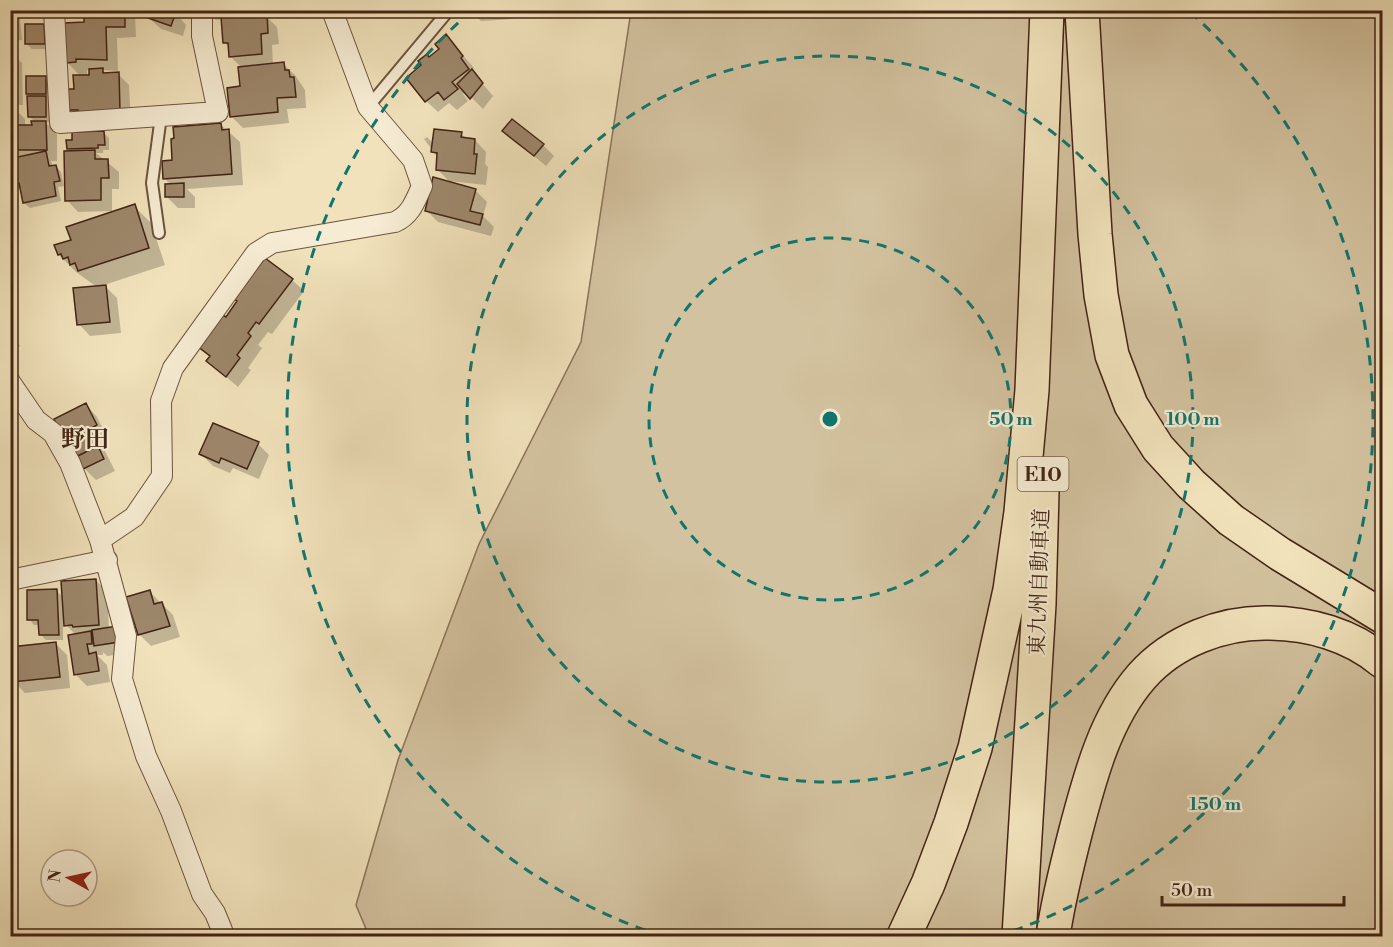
<svg xmlns="http://www.w3.org/2000/svg" width="1393" height="947" viewBox="0 0 1393 947" font-family="'Libre Bodoni','Noto Serif JP',serif">
  <rect width="100%" height="100%" fill="#f1e2bb"/>
  <filter id="stains"><feTurbulence type="fractalNoise" baseFrequency=".00333" numOctaves="4"/><feColorMatrix values="0 0 0 0 .2 0 0 0 0 .09 0 0 0 0 .02 0 0 0 .5 -.17"/></filter>
  <radialGradient id="worn" r=".72"><stop offset=".6" stop-color="#630" stop-opacity="0"/><stop offset="1" stop-color="#630" stop-opacity=".3"/></radialGradient>
  <!-- green -->
  <path fill="#d3c29f" stroke="#8b735a" stroke-width="1.5" d="M631 11H1382V936H369L356 905 398 760 479 544 581 342Z"/>
  <!-- shadow -->
  <path fill="#0003" fill-rule="evenodd" d="M10 10H19L22 40 10 41Z
    M93 10H131L135 14 136 37 117 38 118 71 103 70 106 74H118L129 85 131 122 81 121 69 110 81 77 67 62 86 24 93 15ZM87 70H90L91 76H87Z
    M151 10H185L183 19 180 18 186 25 183 36 161 29 149 18Z
    M211 10H271V14L265 15 277 27 279 44 272 45 273 65 283 64 295 75 305 90 306 108 287 109 289 123 243 128 231 116 242 88V68L230 56V48L225 43 223 19 216 20 210 14Z
    M273 10H285V17H279Z
    M475 10H512L513 19 481 21 476 16Z
    M43 25 49 31V49H32L27 44Z
    M446 36 474 68 471 70 493 96 483 109 466 92 463 94 468 101 457 110 449 103 438 112 426 101 429 59 441 49Z
    M10 52 22 63 23 105H11L25 119V126H33L36 123 30 117 29 95 27 94 45 77 57 89 51 122H45L57 134V161H51L53 167 56 166 61 172 64 186 58 187 61 201 30 208 24 203 21 188 19 189 13 183 16 167 15 161 10 162Z
    M221 125 240 142 243 185 187 189 195 197V208H178L166 196 171 185 165 179 174 161Z
    M504 131 543 145 554 156 546 166Z
    M104 133 109 138V150H103V153H96L119 172V189H112V211L78 212 67 200 72 152 68 148Z
    M461 133 467 140H475L486 152 485 164 488 167 486 185 449 181 437 169 438 158 424 139 427 137 433 143Z
    M475 190 487 202 483 216 494 227 491 236 438 222 426 210Z
    M134 206 151 223 165 265 104 285 117 298 121 333 90 336 79 324 97 287 76 272 59 255 72 241Z
    M265 260 292 280 304 291 272 334 268 332 258 345 262 348 248 368 251 370 238 387 208 361 211 358 199 346 226 319Z
    M10 329 20 346 10 352Z
    M86 405 97 417 107 437 100 441 115 471 96 480 84 468Z
    M258 444 269 455 259 479 233 468 230 473 213 466 201 454Z
    M96 580 107 592 109 629 130 653 107 656 103 652V655H97L107 665 110 682 87 686 75 674 76 635 63 622V640H46L40 634V625H34L29 619 57 591 64 598Z
    M150 592 173 615 180 637 151 646 139 634Z
    M55 643 67 655 70 688 25 693 14 682Z"/>
  <!-- building -->
  <path fill="#9d876b" stroke="#432415" stroke-width="1.5" d="M92 10H125V27H106L107 60 76 59V62L66 63 64 23 84 22V14L92 13Z
    M150 10 176 12 171 26 148 18Z
    M209 10H254L209 15Z
    M474 10H508V14L474 17Z
    M267 14 268 33 261 34 262 54 229 57 228 43H223L221 17Z
    M25 24H44L45 44H25Z
    M446 34 463 56 461 58 469 69 452 82 458 89 444 100 438 92 425 102 406 78 421 65 418 61 427 54 429 57 439 49 435 44Z
    M284 62 285 70H289L290 77H294L296 97 277 98 278 112 230 117 227 88 240 86 238 67Z
    M103 68V73L119 72 120 111 78 113V110H68L67 89H74L73 75H89V69Z
    M472 69 483 83 470 99 457 84Z
    M26 76H46V94H26Z
    M27 96H46V117H28Z
    M10 106H14V125H32L31 121H46L47 150H10Z
    M512 119 544 144 534 156 502 131Z
    M221 123 222 130 229 129 232 174 163 179 162 161 172 160 171 139 174 138 173 127Z
    M434 129 462 132 461 137 475 139 474 154H477L475 174 436 170 437 153 431 152Z
    M104 131 105 145H98V148L67 149 66 140H72V132Z
    M95 150V159H108L109 178H101V200L65 201 64 151Z
    M46 151 49 166 56 165 60 181 54 182 56 196 23 203 19 183 12 184 10 167 14 166 13 158Z
    M433 177 476 189 470 211 483 214 480 225 425 211Z
    M184 183V197H165V184Z
    M135 204 149 248 78 271 75 263 70 265 68 257 63 259 61 254 58 255 54 245 71 240 66 227Z
    M265 258 293 279 259 324 256 322 248 333 251 336 237 355 240 358 226 377 206 361 210 356 197 346 221 314 226 317 237 301 234 299Z
    M106 285 110 322 77 325 73 288Z
    M86 403 97 425 90 429 98 446 74 458 54 419Z
    M213 423 259 442 247 469 221 458 219 463 199 454Z
    M98 446 104 459 83 469 77 456Z
    M96 579 99 625 73 627 72 625 64 626 61 581Z
    M57 589 59 635H39L38 620H27V590Z
    M150 590 154 604 162 602 170 626 138 635 126 597Z
    M117 626 119 642 94 646 92 630Z
    M91 631 92 644H87L89 654 96 652 99 671 74 675 68 635Z
    M56 642 60 677 12 682 10 647Z"/>
  <g fill="none" stroke-linecap="round" stroke-linejoin="round">
    <!-- service casing -->
    <g stroke="#6e543e" stroke-width="14">
      <path id="service" d="M368 107 449 10
        M159 233 152 183 161 116"/>
    </g>
    <!-- minor casing -->
    <g stroke="#6e543e" stroke-width="22">
      <path id="minor" d="M54 10 60 123 218 112 202 36V10
        M10 382 36 420 53 433 70 463 100 540 126 636 122 679 146 756 171 811 202 894 215 913 222 930V936
        M100 540 134 517 162 476 161 401 173 368 256 253 272 243 395 222C411 215 415 201 422 186L413 160 368 107 332 10
        M10 580 107 560"/>
    </g>
    <!-- motorway casing -->
    <g stroke="#432415" stroke-width="36">
      <path id="motorway" d="M1082 10 1095 234 1101 295 1112 355 1131 405 1158 448 1191 484 1231 520 1280 554 1382 616
        M904 936 928 884 951 823 975 748 1010 590 1021 512 1032 390 1047 10
        M1019 936 1039 604 1042 492
        M1053 936C1058 901 1067 865 1076 830 1090 777 1105 718 1142 676 1173 641 1223 622 1268 623 1309 623 1351 635 1382 661"/>
    </g>
    <!-- service -->
    <use href="#service" stroke="#f6ecd3" stroke-width="10"/>
    <!-- minor -->
    <use href="#minor" stroke="#f6ecd3" stroke-width="20"/>
    <!-- motorway -->
    <use href="#motorway" stroke="#f1e2bb" stroke-width="33"/>
  </g>
  <!-- distance rings -->
  <g fill="none" stroke="#0f766e" stroke-width="3" stroke-dasharray="10 8">
    <circle cx="830" cy="419" r="181"/>
    <circle cx="830" cy="419" r="363"/>
    <path d="M662 936A544 544 0 0 1 470 12M1190 12A544 544 0 0 1 998 936"/>
  </g>
  <g text-anchor="middle" stroke-width="4.5" stroke-linejoin="round" paint-order="stroke">
    <!-- shield labels -->
    <rect fill="#f6ecd3" stroke="#79604e" stroke-width="1.5" x="1017.5" y="457" width="51" height="34" rx="4.5"/>
    <g font-size="20" font-weight="bold" fill="#432415">
      <text x="1043" y="481">E10</text>
    </g>
    <!-- street labels -->
    <g font-size="21" fill="#432415" stroke="#f6ecd3">
      <text transform="translate(1039 582) rotate(-88)" y="7">東九州自動車道</text>
    </g>
    <!-- quarter labels -->
    <g font-size="24" font-weight="bold" fill="#432415" stroke="#f6ecd3">
      <text x="85" y="447">野田</text>
    </g>
  </g>
  <circle cx="830" cy="419" r="9" fill="#0f766e" stroke="#f6ecd3" stroke-width="3"/>
  <g font-size="18" text-anchor="middle" font-weight="bold" fill="#0f766e" stroke="#f6ecd3" stroke-width="4.5" stroke-linejoin="round" paint-order="stroke">
    <text x="1011" y="425">50 m</text>
    <text x="1193" y="425">100 m</text>
    <text x="1215" y="810">150 m</text>
  </g>
  <!-- margin -->
  <rect width="1393" height="947" fill="none" stroke="#f1e2bb" stroke-width="36"/>
  <rect x="12" y="12" width="1369" height="923" fill="none" stroke="#432415" stroke-width="3"/>
  <rect x="18" y="18" width="1357" height="911" fill="none" stroke="#432415" stroke-width="1.5"/>
  <!-- north arrow -->
  <g transform="translate(69 878) rotate(278)"><circle r="28" fill="#f6ecd3" stroke="#ae9c87" stroke-width="1.5"/>
  <path d="M0-4.5L10 22L0 15L-10 22Z" fill="#8f2418"/>
  <text y="-9" font-size="16" font-weight="bold" text-anchor="middle" fill="#432415">N</text>
  </g>
  <!-- scale -->
  <path d="M1162 896v9h182v-9" fill="none" stroke="#432415" stroke-width="3"/>
  <text x="1171" y="896" font-size="18" fill="#432415" stroke="#f6ecd3" stroke-width="4.5" paint-order="stroke">50 m</text>
  <rect width="100%" height="100%" filter="url(#stains)"/>
  <rect width="100%" height="100%" fill="url(#worn)"/>
</svg>
